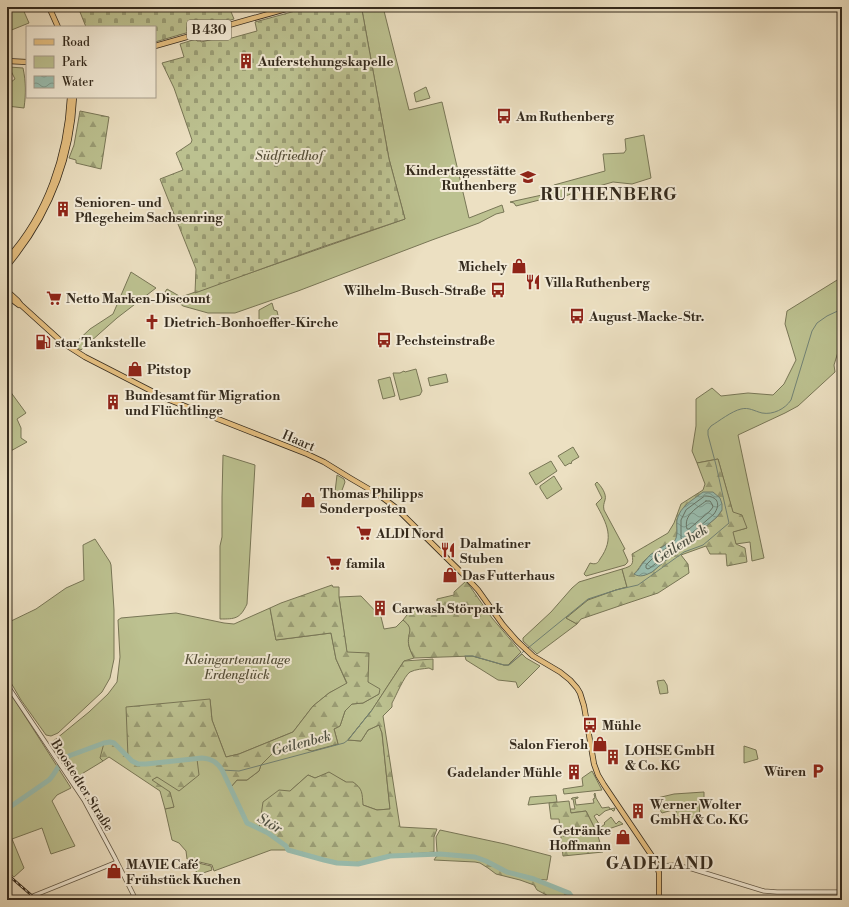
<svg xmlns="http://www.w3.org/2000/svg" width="849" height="907" viewBox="0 0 849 907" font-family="'Libre Bodoni',serif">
  <defs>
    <pattern id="forest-firs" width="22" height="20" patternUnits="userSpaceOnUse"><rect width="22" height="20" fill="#bcc190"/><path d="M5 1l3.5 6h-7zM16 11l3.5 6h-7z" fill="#9a9d75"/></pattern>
    <pattern id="cemetery-stones" width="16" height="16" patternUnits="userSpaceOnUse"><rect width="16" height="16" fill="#bcc190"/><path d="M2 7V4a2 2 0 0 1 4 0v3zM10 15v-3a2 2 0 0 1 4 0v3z" fill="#9a9d75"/></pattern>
    <pattern id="water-waves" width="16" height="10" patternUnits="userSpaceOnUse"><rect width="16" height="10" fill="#99bdaf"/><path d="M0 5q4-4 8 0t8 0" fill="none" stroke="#7e9a8e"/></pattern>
  </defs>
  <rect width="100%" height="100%" fill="#ece0c2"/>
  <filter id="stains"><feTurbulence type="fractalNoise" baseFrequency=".005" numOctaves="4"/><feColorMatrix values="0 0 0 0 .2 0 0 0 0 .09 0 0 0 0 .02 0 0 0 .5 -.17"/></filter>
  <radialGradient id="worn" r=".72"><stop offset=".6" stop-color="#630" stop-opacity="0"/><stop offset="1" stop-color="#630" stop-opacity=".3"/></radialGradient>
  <!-- green -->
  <path fill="#bcc190" stroke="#787656" d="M7 7H22L29 23 9 31 7 27Z
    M359 7H383L409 110 442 102 469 218 502 205 504 212 496 214 479 223 432 240 298 291 235 313H208L183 306 165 292 167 289 181 297 405 219 389 159 362 10Z
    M9 67 23 68C26 82 26 94 24 108L7 106V85L15 79Z
    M426 87 430 98 416 102 414 93Z
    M644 135 651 178 632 184 613 182 571 194 557 199 551 197 516 206 514 203 510 202 542 195 554 185 605 171 603 154 624 153 626 150 625 139Z
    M131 272 156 288 117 318 81 350 73 345 90 329 113 314Z
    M842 277V339L834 365 835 372 798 406 785 413 738 435 764 558 752 561 750 542 736 544 732 532 747 528 733 513 718 459 697 463 692 451 696 426V399L712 388 721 396 748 393 773 395 784 384 796 360 785 324 787 311Z
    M272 303 274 310 277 311 279 320 259 322V310Z
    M416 369 422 391 420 395 400 400 393 373H400L404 371 405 372Z
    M446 374 448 382 430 386 428 378Z
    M390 377 395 396 383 399 378 380Z
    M7 387 26 413 17 419 21 428V438L27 442 7 453Z
    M573 447 579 457 572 461 571 464 570 463 565 466 558 456Z
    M223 455 255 465 247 604C240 619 235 619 220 619V546L222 537V497Z
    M551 461 557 471 536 485 529 473Z
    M337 475 344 479 345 482 341 493 338 495H337L335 492Z
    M554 476 562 489 547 499 540 488V486Z
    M597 482C601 486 607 494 605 500 604 504 603 505 604 510L625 549 623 550 628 561 627 563 625 565 586 576 584 574 590 563C596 565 598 563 600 559 615 538 607 524 596 504L602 498 595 484Z
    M95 539 110 562 111 565 114 610V659L110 678 102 692 58 733 51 736 46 735 21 700 7 676V623L36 609 66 588 84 580 83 545Z
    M622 569 627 587 616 590 588 600 566 618 577 624 537 654 523 641V638L551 612 572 588 579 582Z
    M361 596 381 617 384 629 396 627 403 620C416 630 406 633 409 646 410 650 412 654 414 658L404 661 372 710 348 740 361 741 368 730 379 725 382 733 390 809 377 810 363 805 346 782 329 773 315 778 308 775 290 791 259 829C269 834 284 841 288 850H271L214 871 212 865 187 859 186 851 179 843 172 840 165 809 174 807 151 780 157 777 197 759H208L213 760 219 765 230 788 237 780H247L259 771 261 765 278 748 297 746 312 751 338 744 334 729 340 726 345 711 352 704 363 703 379 694 368 682 347 653 339 597Z
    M270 608 276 640 331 633 336 659 347 684 329 693 313 706 293 732 239 754 226 757 212 720 210 700 128 757 114 743 100 758 103 761 75 778 51 743 89 712 108 694 117 682 120 657 118 620 121 618 176 613 224 623 234 624Z
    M522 654 526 658 540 666 518 688 516 682 498 680 466 660 465 656H473L504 665H509Z
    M664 680 667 685 668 693 660 694 657 681Z
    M7 688 71 788 57 795 52 801 75 846 51 854 42 828 12 839 24 868 14 877 7 871Z
    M744 746 756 750 758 759 744 763Z
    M592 771 602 790 564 794 563 789 583 786 582 778Z
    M704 792V798H699L700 822H677L676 809 662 813 653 799 674 794Z
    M595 793 596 798 602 808 609 807 610 809 615 808 614 811H613L611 809 605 811 599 816 597 814 594 816 601 827 605 824 604 823 611 817 616 824 619 821 623 824 597 833 586 811 570 813V809H575L573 799H571L572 798 578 797V798L575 799 576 805 594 803 593 799 595 798 594 794Z
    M556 795 557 802 528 805 530 797Z
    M440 830 505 844 551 856 547 880 534 879 507 872 486 861 475 857 440 854 437 852 436 837Z
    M194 862 211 866 212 870 197 875Z"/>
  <!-- forest -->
  <path fill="url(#forest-firs)" stroke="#787656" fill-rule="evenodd" d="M80 111 109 117 101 169 76 163V160L69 158 74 145Z
    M718 459 733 512 742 515 747 528 733 532 736 544 745 548 747 562 727 566 726 554H710L706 546 681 555 688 564 689 573 658 593 628 603 581 619 577 624 566 618 588 600 616 590 627 587 622 569C632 566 634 565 632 554L668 533 674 523 681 504 703 490 705 484 697 463ZM722 510 717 517 652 572C644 575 642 577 634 574 639 569 640 566 644 561 652 553 663 544 674 542L677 538V519Z
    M466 581 469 585 492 618 521 652 508 665H504L472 656 414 658C412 654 410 650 409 646 406 633 416 630 403 620L411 610 437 607V599L454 595V592Z
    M332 585 333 587H339V597L347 652 369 653 368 682 380 689 379 694 363 703 352 704 345 711 340 726 334 729 338 744 312 751 297 746 278 748 261 765 259 771 247 780H237L230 788C222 771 220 756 197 759L199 775 179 791 157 777 152 780 170 792 174 807 165 809 160 791 109 757 103 761 100 758 104 743C117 741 119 750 128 757L126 707 210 699 212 720 226 757 239 754 293 732 313 706 329 693 347 683 336 659 331 633 276 640 270 608 281 603Z
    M433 659V670L429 668C423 669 416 669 410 672 404 676 396 696 392 703V707L383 716 400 827 437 829 434 837V852L390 856 358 864 337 863 324 860 288 850C284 841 269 834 259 829L263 802 279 790 290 791 308 775 315 778 329 772 346 782H353C363 789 362 793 363 805L377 810 390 809 382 733 379 725 368 730 361 741 348 740 372 710 404 661Z
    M569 801 571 813 586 811 597 833 603 852 563 856 559 819H551L549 803Z
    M440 854 475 857 486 861 507 872 534 879 569 893 574 900H556L537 890 534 885 520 880 496 874 488 868 480 863 475 862 434 860 436 857Z"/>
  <!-- cemetery -->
  <path fill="url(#cemetery-stones)" stroke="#787656" d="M78 7H229L234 19 155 42V27H86Z
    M310 7H359L362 10 389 159 405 219 322 247 195 293 196 269 160 179 183 170 176 153 191 143 192 140 174 88 162 63 184 57 180 44 196 39 197 41H201V42L214 39 213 34 225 31 228 39 257 31 255 22Z"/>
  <!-- water -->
  <path fill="url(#water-waves)" stroke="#718275" d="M703 492H713L720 498 722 504V510L717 517 652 572C646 575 640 578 634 574 639 570 639 568 643 563 645 560 648 558 650 555L667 544 674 542C679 535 676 528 677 520 680 506 693 500 703 492Z"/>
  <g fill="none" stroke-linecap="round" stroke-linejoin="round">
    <!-- shore -->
    <path stroke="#667466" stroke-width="1" d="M705 496C718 496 721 504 714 514L684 540H682L681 538V520L686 510Z
      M706 501H710L712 504 713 507 710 511 689 529H687C683 515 697 508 706 501Z
      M667 548 670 549V552L650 568 648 569 646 568V565L654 557Z"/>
    <!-- stream -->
    <path stroke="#718275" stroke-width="1" d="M528 648 588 599 616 590 638 585 684 552 703 545 729 523 716 465 708 435V430L711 426C719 421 732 411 741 409 749 407 754 411 762 413 773 415 785 409 791 400L812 331 817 323 827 316 842 309
      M465 656H473L504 665H509L524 651
      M222 770 239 771 344 743 348 740 372 710"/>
    <!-- river -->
    <path stroke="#99bdaf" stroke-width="5" d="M7 809 49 780C56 773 59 763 66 757L104 743 110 742 114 743 132 761 138 764H146L202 758C212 759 217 762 222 770L247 823 268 833 286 846 288 850 324 860 337 863 358 864 390 856 440 854 475 857 486 861 507 872 534 879 569 893 574 900"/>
    <!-- minor casing -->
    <g stroke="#625846" stroke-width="5">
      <path id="minor" d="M7 685 84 800 115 858 136 900
        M658 866 674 865 689 868 764 891 777 892H842
        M23 900 117 862"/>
    </g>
    <!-- major casing -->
    <g stroke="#342a1d" stroke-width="6">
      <path id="major" d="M49 7 58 27
        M155 46 293 7
        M7 61 27 62
        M7 259C47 215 67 156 70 97
        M7 266C48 217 71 161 74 97
        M7 291 18 301 21 305 63 343 85 357 167 399 307 454 324 462 350 478 379 495 395 507 466 577 478 590 503 625 517 641 533 656 560 672 570 680 577 688 580 693 584 706 594 764 598 775 604 785 656 862 659 873V900
        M7 296 19 305"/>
    </g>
    <!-- minor -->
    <use href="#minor" stroke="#f3ebd7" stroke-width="3.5"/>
    <!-- major -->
    <use href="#major" stroke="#e6c081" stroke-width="4.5"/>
    <!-- rail casing -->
    <g stroke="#342a1d" stroke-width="2.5">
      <path id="rail" d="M7 874 37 900"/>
    </g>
    <!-- rail -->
    <use href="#rail" stroke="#f3ebd7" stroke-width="1" stroke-dasharray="3" stroke-linecap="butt"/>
  </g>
  <!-- icons -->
  <defs>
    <g id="building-bare" transform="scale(1.2)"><path d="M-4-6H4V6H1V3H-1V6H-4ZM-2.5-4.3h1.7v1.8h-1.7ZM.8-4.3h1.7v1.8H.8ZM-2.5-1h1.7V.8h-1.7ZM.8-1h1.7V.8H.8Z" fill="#8f2418" stroke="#f3ebd7" stroke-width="2.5" paint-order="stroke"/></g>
    <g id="bus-bare" transform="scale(1.2)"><path d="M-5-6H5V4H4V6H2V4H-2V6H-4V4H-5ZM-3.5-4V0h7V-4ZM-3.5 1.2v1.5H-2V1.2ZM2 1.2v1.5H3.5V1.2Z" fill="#8f2418" stroke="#f3ebd7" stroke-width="2.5" paint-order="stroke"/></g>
    <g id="school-bare" transform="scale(1.2)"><path d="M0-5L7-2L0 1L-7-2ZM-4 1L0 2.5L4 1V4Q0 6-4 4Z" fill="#8f2418" stroke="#f3ebd7" stroke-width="2.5" paint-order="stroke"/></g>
    <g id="shop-bare" transform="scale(1.2)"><path d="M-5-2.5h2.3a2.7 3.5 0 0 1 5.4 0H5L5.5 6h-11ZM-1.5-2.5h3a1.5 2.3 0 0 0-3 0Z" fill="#8f2418" stroke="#f3ebd7" stroke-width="2.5" paint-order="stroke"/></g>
    <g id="restaurant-bare" transform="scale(1.2)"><path d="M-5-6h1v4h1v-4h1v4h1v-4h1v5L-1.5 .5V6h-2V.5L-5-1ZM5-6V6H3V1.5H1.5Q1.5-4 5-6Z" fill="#8f2418" stroke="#f3ebd7" stroke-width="2.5" paint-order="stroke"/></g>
    <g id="supermarket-bare" transform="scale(1.2)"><path d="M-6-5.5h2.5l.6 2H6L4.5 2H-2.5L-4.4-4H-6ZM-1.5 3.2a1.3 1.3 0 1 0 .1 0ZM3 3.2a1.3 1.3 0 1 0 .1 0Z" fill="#8f2418" stroke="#f3ebd7" stroke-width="2.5" paint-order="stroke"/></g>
    <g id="church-bare" transform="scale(1.2)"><path d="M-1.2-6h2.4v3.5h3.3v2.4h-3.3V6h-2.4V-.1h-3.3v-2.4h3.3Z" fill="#8f2418" stroke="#f3ebd7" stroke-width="2.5" paint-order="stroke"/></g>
    <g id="fuel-bare" transform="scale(1.2)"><path d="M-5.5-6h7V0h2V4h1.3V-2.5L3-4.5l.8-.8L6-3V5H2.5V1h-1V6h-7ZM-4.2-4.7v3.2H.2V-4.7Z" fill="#8f2418" stroke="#f3ebd7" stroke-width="2.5" paint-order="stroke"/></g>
    <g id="parking-bare" transform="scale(1.2)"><path d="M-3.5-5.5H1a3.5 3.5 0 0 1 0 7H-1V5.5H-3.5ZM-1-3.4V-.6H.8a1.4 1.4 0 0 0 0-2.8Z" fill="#8f2418" stroke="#f3ebd7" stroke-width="2.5" paint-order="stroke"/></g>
  </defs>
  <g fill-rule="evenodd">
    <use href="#building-bare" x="246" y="61"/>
    <use href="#bus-bare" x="504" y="116"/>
    <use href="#school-bare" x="528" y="177"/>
    <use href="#building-bare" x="63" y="209"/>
    <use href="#shop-bare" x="519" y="266"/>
    <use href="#restaurant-bare" x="533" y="282"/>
    <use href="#bus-bare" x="498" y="290"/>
    <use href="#supermarket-bare" x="54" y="298"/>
    <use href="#bus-bare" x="577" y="316"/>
    <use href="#church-bare" x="152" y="322"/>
    <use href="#bus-bare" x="384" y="340"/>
    <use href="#fuel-bare" x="43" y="342"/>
    <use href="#shop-bare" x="135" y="369"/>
    <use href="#building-bare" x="113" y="402"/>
    <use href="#shop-bare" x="308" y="500"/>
    <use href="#supermarket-bare" x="364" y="533"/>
    <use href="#restaurant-bare" x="448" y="550"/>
    <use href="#supermarket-bare" x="334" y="563"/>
    <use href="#shop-bare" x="450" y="575"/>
    <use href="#building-bare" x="380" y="608"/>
    <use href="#bus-bare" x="590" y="725"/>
    <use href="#shop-bare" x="600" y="744"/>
    <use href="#building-bare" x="613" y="757"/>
    <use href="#parking-bare" x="818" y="771"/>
    <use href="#building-bare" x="574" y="772"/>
    <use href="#building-bare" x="638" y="811"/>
    <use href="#shop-bare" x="623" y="837"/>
    <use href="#shop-bare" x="114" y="871"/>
  </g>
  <g text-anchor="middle" stroke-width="4" stroke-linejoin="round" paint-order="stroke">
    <!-- shield labels -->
    <rect fill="#f3ebd7" stroke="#6d6455" stroke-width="1" x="187" y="20" width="44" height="20" rx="3"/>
    <g font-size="12" font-weight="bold" fill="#342a1d">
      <text x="209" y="34">B 430</text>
    </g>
    <!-- poi labels -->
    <g font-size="13" font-weight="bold" fill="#342a1d" stroke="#f3ebd7" text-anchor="start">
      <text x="258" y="66">Auferstehungskapelle</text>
      <text x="516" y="121">Am Ruthenberg</text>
      <text x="516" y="175" text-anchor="end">Kindertagesstätte<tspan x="516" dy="15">Ruthenberg</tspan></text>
      <text x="75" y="207">Senioren- und<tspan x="75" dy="15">Pflegeheim Sachsenring</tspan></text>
      <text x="507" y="271" text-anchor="end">Michely</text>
      <text x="545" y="287">Villa Ruthenberg</text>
      <text x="486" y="295" text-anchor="end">Wilhelm-Busch-Straße</text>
      <text x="66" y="303">Netto Marken-Discount</text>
      <text x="589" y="321">August-Macke-Str.</text>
      <text x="164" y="327">Dietrich-Bonhoeffer-Kirche</text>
      <text x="396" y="345">Pechsteinstraße</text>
      <text x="55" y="347">star Tankstelle</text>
      <text x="147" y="374">Pitstop</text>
      <text x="125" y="400">Bundesamt für Migration<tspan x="125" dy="15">und Flüchtlinge</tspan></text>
      <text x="320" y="498">Thomas Philipps<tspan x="320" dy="15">Sonderposten</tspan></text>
      <text x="376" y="538">ALDI Nord</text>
      <text x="460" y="548">Dalmatiner<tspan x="460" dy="15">Stuben</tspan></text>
      <text x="346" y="568">famila</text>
      <text x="462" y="580">Das Futterhaus</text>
      <text x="392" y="613">Carwash Störpark</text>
      <text x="602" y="730">Mühle</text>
      <text x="588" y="749" text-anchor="end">Salon Fieroh</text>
      <text x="625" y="755">LOHSE GmbH<tspan x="625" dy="15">&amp; Co. KG</tspan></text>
      <text x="806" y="776" text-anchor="end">Würen</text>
      <text x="562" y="777" text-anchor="end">Gadelander Mühle</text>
      <text x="650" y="809">Werner Wolter<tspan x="650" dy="15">GmbH &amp; Co. KG</tspan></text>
      <text x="611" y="835" text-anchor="end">Getränke<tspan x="611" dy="15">Hoffmann</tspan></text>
      <text x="126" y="869">MAVIE Café<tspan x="126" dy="15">Frühstück Kuchen</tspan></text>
    </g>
    <!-- park labels -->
    <g font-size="13" font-style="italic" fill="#56503a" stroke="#f3ebd7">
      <text x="289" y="160">Südfriedhof</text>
      <text x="237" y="664">Kleingartenanlage<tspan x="237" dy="15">Erdenglück</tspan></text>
    </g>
    <!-- street labels -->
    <g font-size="13" fill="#342a1d" stroke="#f3ebd7">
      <text transform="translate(299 440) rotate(23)" y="5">Haart</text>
      <text transform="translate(83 785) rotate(58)" y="5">Boostedter Straße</text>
    </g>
    <!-- water labels -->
    <g font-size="14" font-style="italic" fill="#4d4f42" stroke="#f3ebd7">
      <text transform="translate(680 544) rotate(-32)" y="5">Geilenbek</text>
      <text transform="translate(301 743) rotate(-15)" y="5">Geilenbek</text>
      <text transform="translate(270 823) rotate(30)" y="5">Stör</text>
    </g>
    <!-- district labels -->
    <g font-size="17" font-weight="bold" letter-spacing="1" fill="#342a1d" stroke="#f3ebd7">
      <text x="609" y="200">RUTHENBERG</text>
      <text x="660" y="869">GADELAND</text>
    </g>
  </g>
  <!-- margin -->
  <rect width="849" height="907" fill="none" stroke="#ece0c2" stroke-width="24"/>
  <rect x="8" y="8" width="833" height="891" fill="none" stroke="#342a1d" stroke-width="2"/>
  <rect x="12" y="12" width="825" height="883" fill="none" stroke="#342a1d"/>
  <!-- legend -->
  <rect x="26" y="26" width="130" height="72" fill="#f3ebd7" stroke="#a79e8d"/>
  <rect x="34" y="39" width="20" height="6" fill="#e6c081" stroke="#a79e8d"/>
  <text x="62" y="46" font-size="12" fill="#342a1d">Road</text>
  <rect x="34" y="56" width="20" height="12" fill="#bcc190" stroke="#a79e8d"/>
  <text x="62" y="66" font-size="12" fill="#342a1d">Park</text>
  <rect x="34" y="76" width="20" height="12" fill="url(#water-waves)" stroke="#a79e8d"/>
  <text x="62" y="86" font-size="12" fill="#342a1d">Water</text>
  <rect width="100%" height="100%" filter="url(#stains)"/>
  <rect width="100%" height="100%" fill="url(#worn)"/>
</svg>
